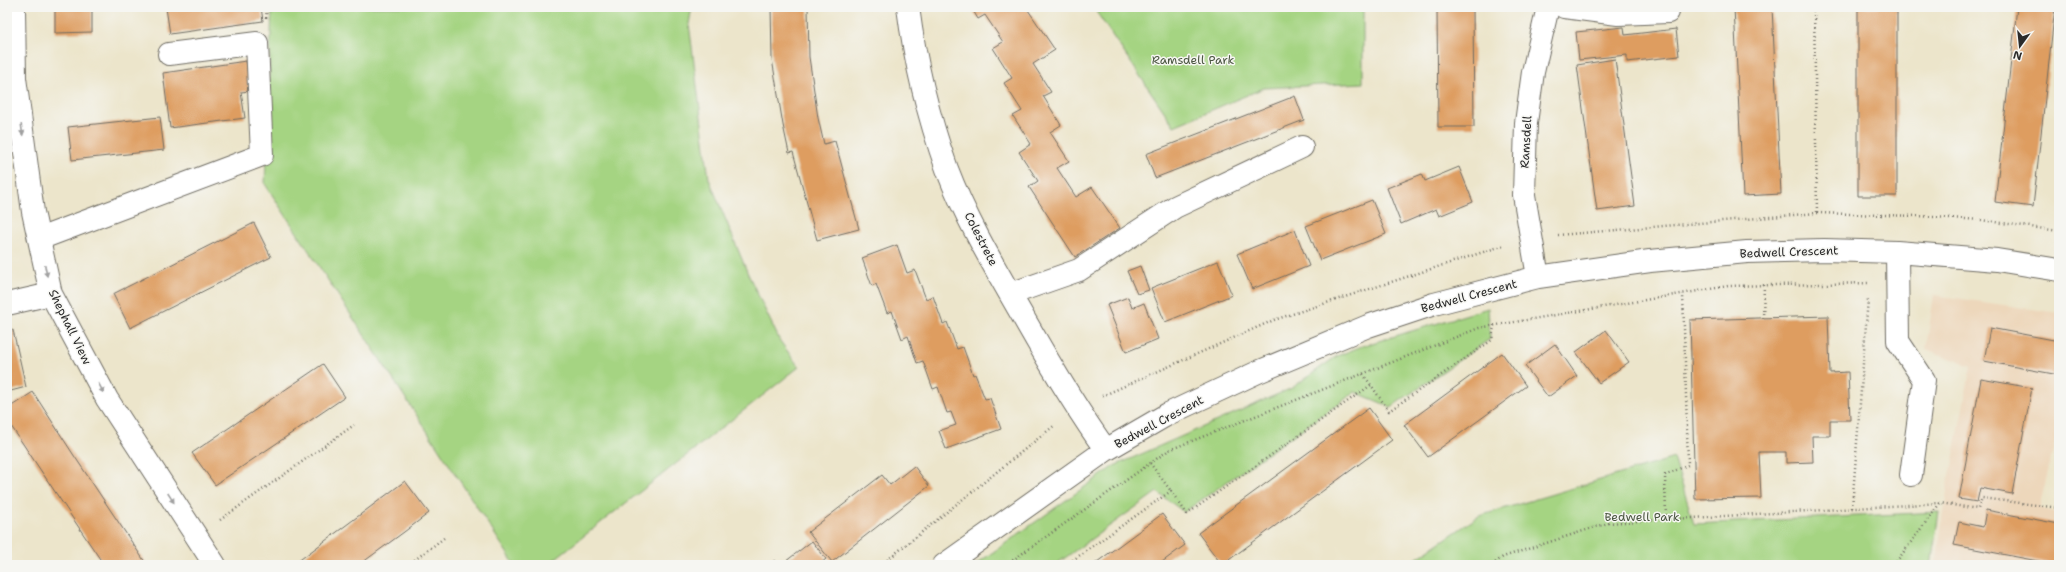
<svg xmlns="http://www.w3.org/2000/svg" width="2066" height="572" viewBox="0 0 2066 572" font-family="'Shantell Sans',sans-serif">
  <rect width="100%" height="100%" fill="#f6f6f2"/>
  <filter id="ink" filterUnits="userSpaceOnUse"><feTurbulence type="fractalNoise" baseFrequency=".025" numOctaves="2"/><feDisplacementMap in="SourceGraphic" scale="8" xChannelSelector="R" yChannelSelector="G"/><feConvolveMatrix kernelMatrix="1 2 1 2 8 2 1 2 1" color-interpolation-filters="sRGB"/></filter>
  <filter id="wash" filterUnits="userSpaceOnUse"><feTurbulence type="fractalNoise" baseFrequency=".012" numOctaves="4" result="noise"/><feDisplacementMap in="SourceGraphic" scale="16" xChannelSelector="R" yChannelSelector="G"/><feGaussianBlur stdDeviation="0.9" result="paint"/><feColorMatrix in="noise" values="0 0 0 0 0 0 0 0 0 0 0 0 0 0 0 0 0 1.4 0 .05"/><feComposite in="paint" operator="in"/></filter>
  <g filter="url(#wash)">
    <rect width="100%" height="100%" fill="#ece5cb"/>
    <!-- built -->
    <path fill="#edd7bb" d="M1934 295 2059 313V426L2039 508 2059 513V565L1936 564 1947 491 1971 366 1926 349Z"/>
    <!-- green -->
    <path fill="#a5d482" stroke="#688056" d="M272 7H692L689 24 709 179 748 274 780 341 799 367 547 565H515L265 184Z
      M1093 7H1363V83L1264 88 1174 126Z
      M1488 308 1490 339 1391 407 1355 392 1184 512 1157 492 1055 565H975L1114 466 1292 388 1337 356 1362 346Z
      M1674 458 1694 524 1939 512 1931 565H1407L1479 516Z"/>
    <g id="blocks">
      <!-- building -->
      <path fill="#de9d60" d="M55 7H92V32L55 33Z
        M173 7H261L263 21 170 34 166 8Z
        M771 7H808L809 57 818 118 824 144 835 141 859 229 817 240 793 152 789 153 783 125 772 59Z
        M971 7H1026L1055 50 1033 64 1051 92 1043 96 1061 125 1050 132 1069 161 1057 168 1076 197 1092 187 1120 228 1075 257 1029 187 1038 181 1019 152 1031 144 1013 116 1022 111 1004 83 1012 78 993 48 1003 42 985 15 978 19Z
        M1437 7H1473L1474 127H1438Z
        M1734 7H1772L1781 194 1743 196Z
        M1858 7H1897V196H1858Z
        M2017 7H2055L2033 207 1995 202Z
        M1624 27 1625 35 1676 29 1679 56 1627 62V55L1579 60 1576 32Z
        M1615 59 1635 206 1597 211 1577 65Z
        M246 61 250 91 241 92 245 118 170 128 163 73Z
        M1295 96 1304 120 1155 178 1146 154Z
        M160 117 164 150 72 160 68 127Z
        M1459 167 1473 202 1439 216 1436 209 1401 224 1387 188 1422 174 1425 181Z
        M1372 200 1386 234 1320 260 1306 226Z
        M254 223 271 257 130 328 113 294Z
        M1295 230 1309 266 1252 289 1237 254Z
        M897 245 907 273 915 270 926 299 933 296 943 324 947 322 957 349 963 347 973 375 975 374 985 399 990 398 1001 429 946 449 939 431 956 425 951 412 947 413 938 387 933 389 923 361 917 363 908 336 902 339 892 311 887 313 876 284 872 286 862 258Z
        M1218 261 1232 295 1165 322 1151 288Z
        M1140 266 1149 290 1137 294 1127 271Z
        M1128 297 1132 308 1144 303 1158 339 1126 352 1107 305Z
        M1828 316 1830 373 1848 372 1850 420H1830V436H1812L1813 462 1786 463V452H1759L1761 498 1695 499 1690 320Z
        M1990 328 2059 341V375L1984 361Z
        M13 330 26 387 7 392V332Z
        M1606 330 1629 362 1599 383 1576 352Z
        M1555 344 1577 376 1548 397 1525 366Z
        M1502 353 1526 386 1428 457 1404 425Z
        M323 364 345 397 215 485 192 453Z
        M1981 379 2032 388 2012 494 1980 488 1977 502 1959 499Z
        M33 392 73 454 147 565H104L7 420V409Z
        M1369 408 1392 440 1222 565 1198 533Z
        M914 466 929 486 832 562 808 532 882 475 890 485Z
        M405 481 429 513 404 532 359 565H293Z
        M1986 510 2059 524V565L1954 545 1959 522 1983 527Z
        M1162 514 1185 545 1158 565H1093Z
        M812 541 826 559 819 565H781Z
        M775 560 779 565H768Z"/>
    </g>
  </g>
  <g filter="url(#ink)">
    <use href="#blocks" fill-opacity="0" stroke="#6f6c63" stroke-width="1"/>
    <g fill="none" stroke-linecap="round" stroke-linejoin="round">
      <!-- minor casing -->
      <g stroke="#6f6c63" stroke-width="24">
        <path id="minor" d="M14 7 15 78 33 212 51 294 107 399 215 565
          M908 7C915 62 928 116 947 169 967 222 998 273 1026 322 1051 366 1076 409 1106 450
          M1564 7 1618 14 1668 12
          M39 239 262 155 257 43 169 54
          M1897 252 1898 341 1924 380 1911 475
          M1538 277 1524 195 1526 123 1533 72 1548 7
          M1010 294 1079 270 1175 207 1302 147
          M7 304 51 294
          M944 565 1106 450 1168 414 1258 372 1368 326 1434 304 1538 277 1650 261 1747 252 1824 250 1897 252 1997 260 2059 270"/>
      </g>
      <!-- path -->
      <path stroke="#6f6c63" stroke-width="2.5" stroke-dasharray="1 3" stroke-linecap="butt" d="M1814 7 1817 213
        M266 18 267 7
        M1558 235 1817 213 1918 216 1981 220 2059 231
        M1763 318 1764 285
        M1363 374 1371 385
        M1102 396 1274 320 1505 245
        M1150 463 1171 491
        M1852 508 1868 298
        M1666 519 1665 475 1688 465 1683 294
        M220 520 354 425
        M408 565 444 538
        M881 565 1055 425
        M1006 565 1169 450 1479 328 1728 286 1870 283
        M1066 565 1171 491 1187 514 1371 385 1389 411 1492 340 1494 325
        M1492 565 1503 557 1608 523 1940 503
        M1894 565 1940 503 1978 509 1982 498 2059 508"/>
      <!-- minor -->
      <use href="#minor" stroke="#fff" stroke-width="22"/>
    </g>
    <!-- one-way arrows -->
    <defs><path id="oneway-solid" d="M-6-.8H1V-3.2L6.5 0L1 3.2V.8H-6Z"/></defs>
    <g fill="#a0a0a0">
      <use href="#oneway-solid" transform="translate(22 130) rotate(82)"/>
      <use href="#oneway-solid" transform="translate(46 271) rotate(78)"/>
      <use href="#oneway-solid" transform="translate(101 388) rotate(62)"/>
      <use href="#oneway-solid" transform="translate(171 498) rotate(57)"/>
    </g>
  </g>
  <g text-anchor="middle" stroke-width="3" stroke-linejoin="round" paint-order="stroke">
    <!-- park labels -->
    <g font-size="12" fill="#4a5541" stroke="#f6f6f2">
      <text x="1193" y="64">Ramsdell Park</text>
      <text x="1642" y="521">Bedwell Park</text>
    </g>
    <!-- street labels -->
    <g font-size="12" fill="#2b2b2b" stroke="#f6f6f2">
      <text transform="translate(1526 142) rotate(-87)" y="4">Ramsdell</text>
      <text transform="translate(981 239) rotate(63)" y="4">Colestrete</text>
      <text transform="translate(1789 252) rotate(-2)" y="4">Bedwell Crescent</text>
      <text transform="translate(1469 296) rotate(-15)" y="4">Bedwell Crescent</text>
      <text transform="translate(70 327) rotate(64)" y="4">Shephall View</text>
      <text transform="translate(1159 422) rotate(-28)" y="4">Bedwell Crescent</text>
    </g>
  </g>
  <!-- margin -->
  <rect width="2066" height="572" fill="none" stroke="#f6f6f2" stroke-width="24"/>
  <!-- north arrow -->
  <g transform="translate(2020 46) rotate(195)" stroke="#f6f6f2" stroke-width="3" paint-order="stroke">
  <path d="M0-3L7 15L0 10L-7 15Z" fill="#2b2b2b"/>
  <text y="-6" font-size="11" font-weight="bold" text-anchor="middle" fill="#2b2b2b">N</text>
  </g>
</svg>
